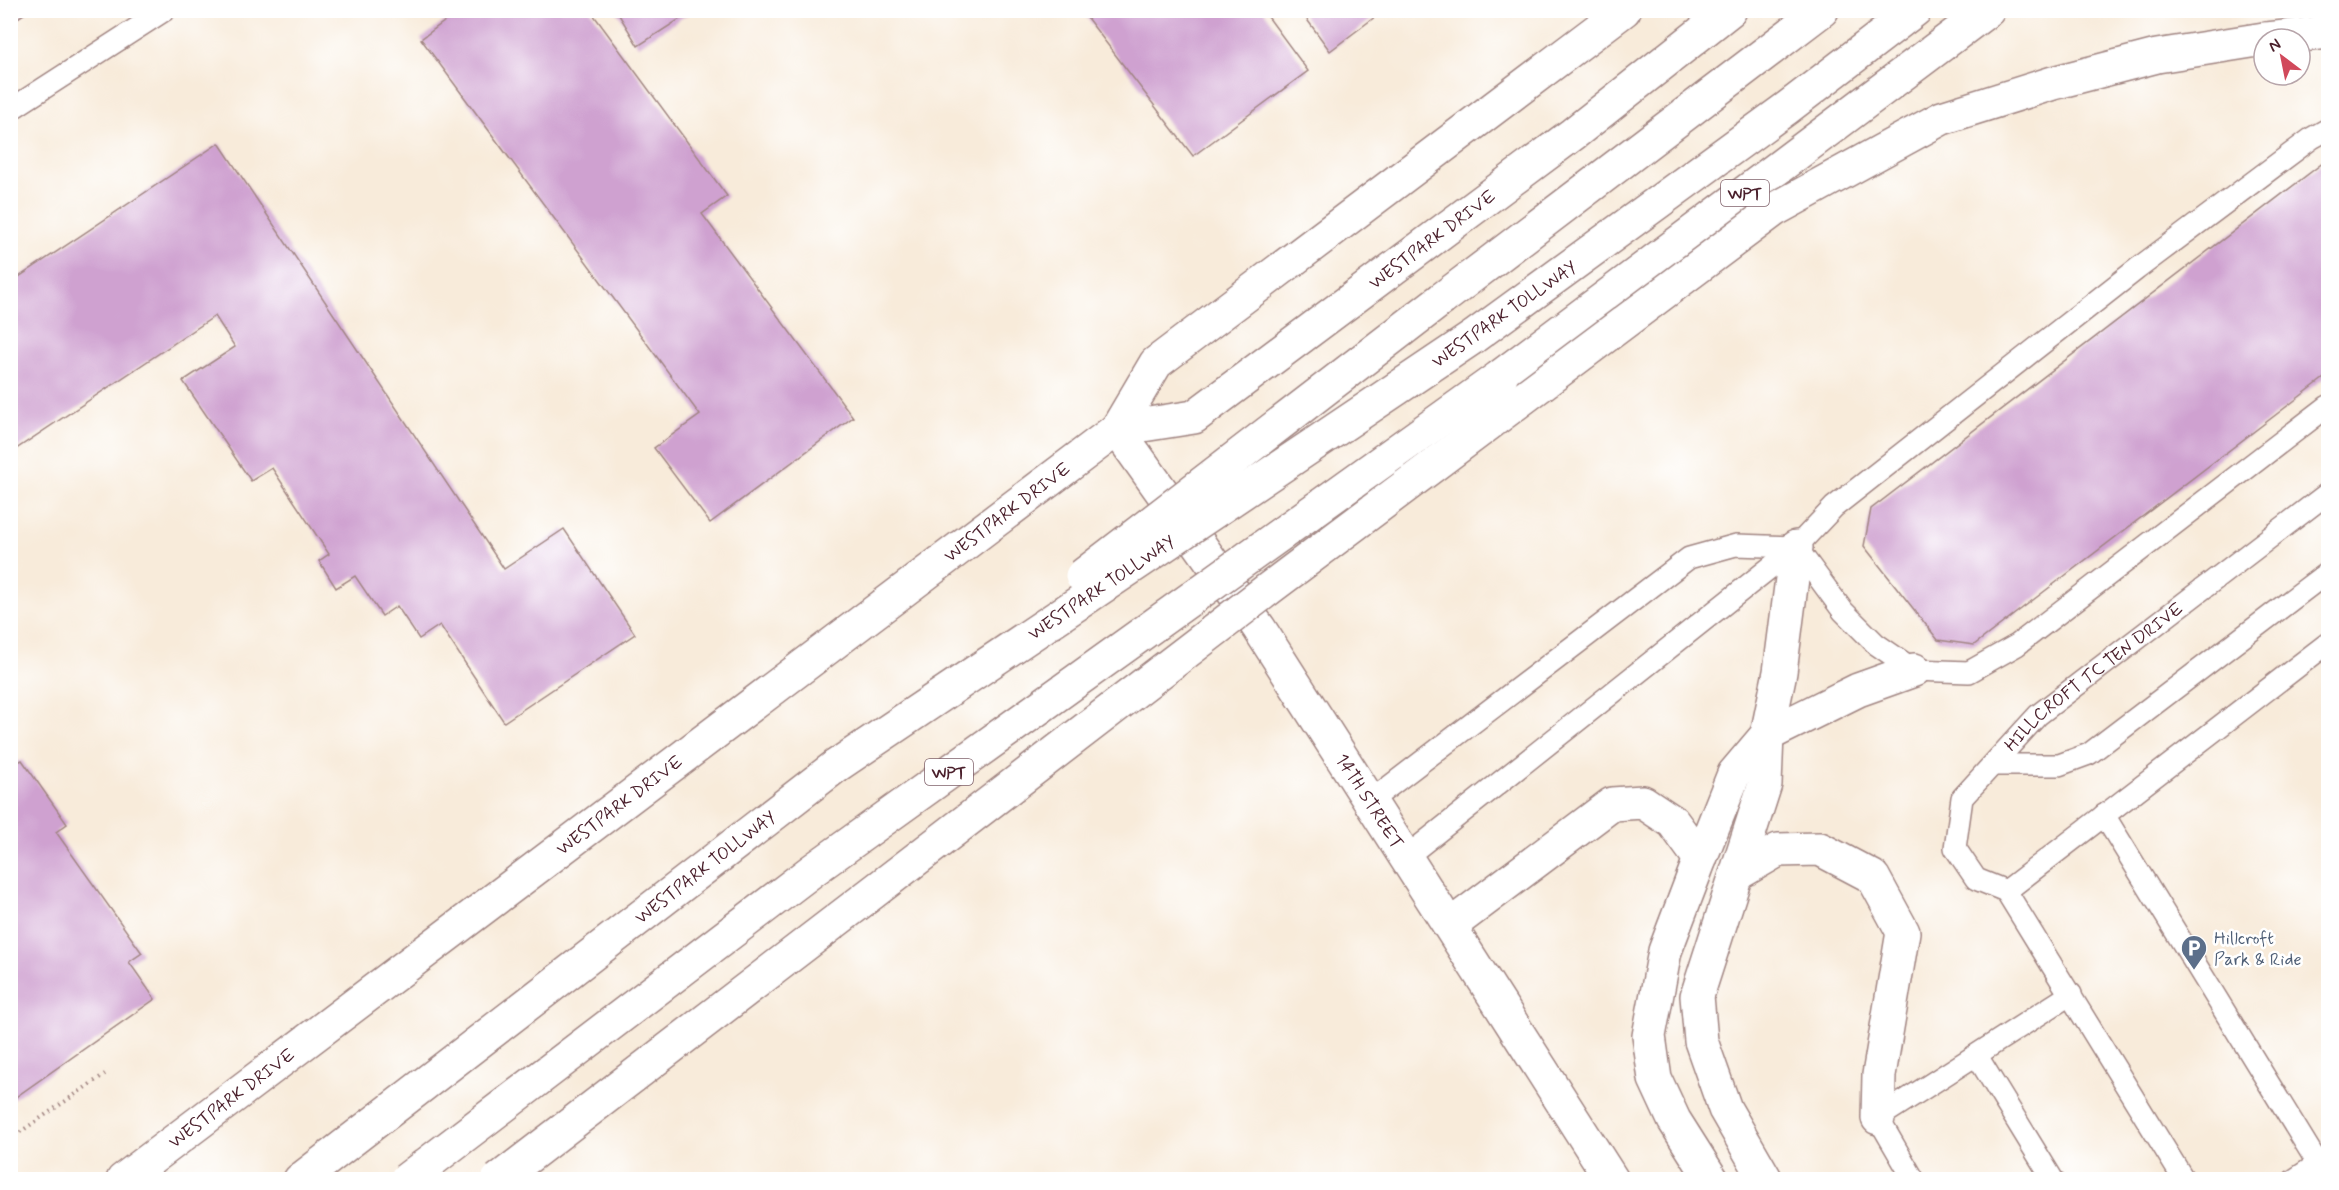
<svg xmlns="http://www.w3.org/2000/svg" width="2339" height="1190" viewBox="0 0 2339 1190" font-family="Mynerve,sans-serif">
  <rect width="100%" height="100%" fill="#fff"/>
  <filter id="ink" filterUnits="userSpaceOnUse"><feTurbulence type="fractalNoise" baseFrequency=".0167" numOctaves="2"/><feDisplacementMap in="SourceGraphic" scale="12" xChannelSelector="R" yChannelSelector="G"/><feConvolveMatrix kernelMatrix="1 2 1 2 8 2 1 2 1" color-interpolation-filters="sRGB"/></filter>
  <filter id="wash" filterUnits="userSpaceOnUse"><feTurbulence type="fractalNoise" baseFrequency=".008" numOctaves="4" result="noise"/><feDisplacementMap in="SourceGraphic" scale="24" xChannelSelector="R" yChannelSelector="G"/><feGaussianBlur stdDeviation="1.35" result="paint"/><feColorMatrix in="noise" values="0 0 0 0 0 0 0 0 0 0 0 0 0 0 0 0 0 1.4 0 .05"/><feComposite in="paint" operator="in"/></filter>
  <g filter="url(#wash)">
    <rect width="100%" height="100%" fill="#f8ebda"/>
    <g id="blocks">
      <!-- building -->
      <path fill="#cfa1d0" d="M10 10H30L10 23Z
        M460 10H590L727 196 702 214 853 417 710 523 654 448 700 415 421 39Z
        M616 10H694L638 46Z
        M1081 10H1263L1308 71 1193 156Z
        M1300 10H1384L1330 51Z
        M219 143 504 569 564 529 635 634 504 722 440 625 419 639 397 606 382 616 355 576 336 588 319 561 329 554 272 468 251 481 183 381 235 347 215 316 10 453V283Z
        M2328 159V375L1974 645 1938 640 1864 546 1871 509Z
        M10 752 18 762 22 760 67 824 56 832 142 953 129 962 155 999 10 1101Z"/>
    </g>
  </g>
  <g filter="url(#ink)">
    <use href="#blocks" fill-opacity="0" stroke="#a18582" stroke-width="1.5"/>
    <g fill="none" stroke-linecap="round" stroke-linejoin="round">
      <!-- lane casing -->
      <g stroke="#a18582" stroke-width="24">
        <g id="lane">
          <path d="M10 110 165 10"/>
          <path d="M1796 547 1843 611 1876 644 1914 670 1969 672 2017 645 2328 406"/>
          <path d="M1993 765H2059L2089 754 2328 572"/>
          <path d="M1369 802 1689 558 1736 545 1796 547"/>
          <path d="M2104 815 2328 1180"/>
          <path d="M1406 857 1796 547 1834 507 2137 269 2312 138 2328 129"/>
          <path id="s1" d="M2006 891 1976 879 1955 848 1962 798 2038 715 2328 493"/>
          <path d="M2006 891 2328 643"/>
          <path d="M2006 891 2184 1180"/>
          <path d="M1977 1056 2053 1180"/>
          <path d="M1914 1180 1878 1118 2071 994"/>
          <path d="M2294 1180 2328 1157"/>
        </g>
      </g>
      <!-- street casing -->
      <g stroke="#a18582" stroke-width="36">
        <g id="street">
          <path id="s2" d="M1117 429 1259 628 1612 1180"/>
        </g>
      </g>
      <!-- secondary casing -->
      <g stroke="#a18582" stroke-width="36">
        <g id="secondary">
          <path id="s3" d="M1117 429 1194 417 1573 134 1730 10"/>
          <path id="s4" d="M123 1180 1117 429 1156 363 1624 10"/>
        </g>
      </g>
      <!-- highway casing -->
      <g stroke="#a18582" stroke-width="36">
        <g id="highway">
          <path d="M2267 39 2328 32"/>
          <path d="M1442 299 1822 10"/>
          <path d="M1472 338 1787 108 1915 10"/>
          <path d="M1501 376 1988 10"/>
          <path d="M1737 874 1778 850 1820 849 1873 877 1903 932 1879 1075 1878 1118"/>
          <path d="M1451 925 1612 804 1643 802 1673 822 1700 859"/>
          <path id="s5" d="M300 1180 836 766"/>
          <path d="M1712 1180 1674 1120 1655 1079 1649 1036 1665 951 1700 859 1734 774 1767 735 1858 690 1914 670"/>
          <path d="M1766 1180 1725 1109 1701 1041 1697 996 1765 784 1767 735 1780 672 1796 547"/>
        </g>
      </g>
      <!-- path -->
      <path stroke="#a18582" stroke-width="4" stroke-dasharray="1.5 4.5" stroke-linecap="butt" d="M10 1139 105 1074"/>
      <!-- lane -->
      <use href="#lane" stroke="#fff" stroke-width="21"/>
      <!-- street -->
      <use href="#street" stroke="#fff" stroke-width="33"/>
      <!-- secondary -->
      <use href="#secondary" stroke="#fff" stroke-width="33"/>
      <!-- highway -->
      <use href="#highway" stroke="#fff" stroke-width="33"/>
      <!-- highway-bridge casing -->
      <g stroke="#a18582" stroke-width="36" stroke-linecap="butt">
        <g id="highway-bridge">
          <path d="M1082 576 1442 299"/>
          <path id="s6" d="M836 766 1472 338"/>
          <path d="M406 1180 813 870 1501 376"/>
          <path d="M498 1180 1271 587 1774 210 1942 118 2053 83 2157 56 2264 39"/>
        </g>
      </g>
      <!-- highway-bridge -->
      <use href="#highway-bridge" stroke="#fff" stroke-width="33"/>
    </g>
  </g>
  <!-- icons -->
  <defs>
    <g id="parking-pin" transform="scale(1.35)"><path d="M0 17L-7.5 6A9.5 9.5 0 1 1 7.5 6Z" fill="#5c6f8a" stroke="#fff"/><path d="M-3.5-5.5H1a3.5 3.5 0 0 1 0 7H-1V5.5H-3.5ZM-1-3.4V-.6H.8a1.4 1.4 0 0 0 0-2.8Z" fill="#fff"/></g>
  </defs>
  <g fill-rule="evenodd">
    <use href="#parking-pin" x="2194" y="948"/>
  </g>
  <g text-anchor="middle" stroke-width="5" stroke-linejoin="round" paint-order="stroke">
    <!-- shield labels -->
    <g fill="#fff" stroke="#80626b" stroke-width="1.5">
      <rect x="1721" y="180" width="48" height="26" rx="4.5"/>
      <rect x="925" y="759" width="48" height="26" rx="4.5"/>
    </g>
    <g font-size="16" font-weight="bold" fill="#4a1f2b">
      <text x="1745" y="199">WPT</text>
      <text x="949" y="778">WPT</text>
    </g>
    <!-- street labels -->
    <g font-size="18" fill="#4a1f2b" stroke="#fff">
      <text dy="6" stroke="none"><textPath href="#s3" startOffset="375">WESTPARK DRIVE</textPath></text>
      <text transform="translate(1504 314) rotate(-35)" y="6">WESTPARK TOLLWAY</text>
      <text dy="6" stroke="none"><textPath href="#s4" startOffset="1108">WESTPARK DRIVE</textPath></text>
      <text dy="6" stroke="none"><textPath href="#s6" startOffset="320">WESTPARK TOLLWAY</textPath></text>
      <text dy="6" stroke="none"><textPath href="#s1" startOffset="300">HILLCROFT TC TEN DRIVE</textPath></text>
      <text dy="6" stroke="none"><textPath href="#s2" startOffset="450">14TH STREET</textPath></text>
      <text dy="6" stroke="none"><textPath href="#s4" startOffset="622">WESTPARK DRIVE</textPath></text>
      <text dy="6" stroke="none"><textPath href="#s5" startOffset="512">WESTPARK TOLLWAY</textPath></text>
      <text dy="6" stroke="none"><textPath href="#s4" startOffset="136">WESTPARK DRIVE</textPath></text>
    </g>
    <!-- service labels -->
    <g font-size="18" fill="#4e5e75" stroke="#fff" text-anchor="start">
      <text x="2214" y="944">Hillcroft<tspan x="2214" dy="21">Park &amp; Ride</tspan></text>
    </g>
  </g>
  <!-- margin -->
  <rect width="2339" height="1190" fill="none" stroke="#fff" stroke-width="36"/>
  <!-- north arrow -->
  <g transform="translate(2282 57) rotate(328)"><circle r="28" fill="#ffffff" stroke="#b7a5aa" stroke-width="1.5"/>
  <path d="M0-4.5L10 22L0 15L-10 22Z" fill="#d1495b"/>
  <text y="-9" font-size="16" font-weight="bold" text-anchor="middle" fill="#4a1f2b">N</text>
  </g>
</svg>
